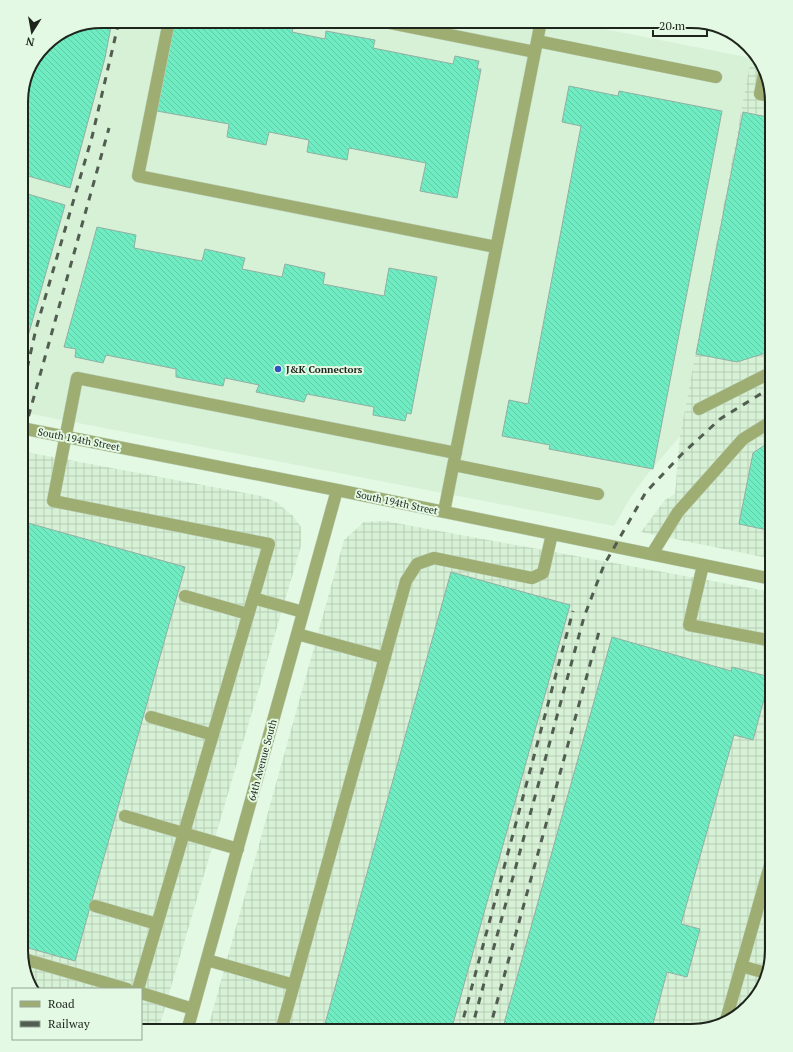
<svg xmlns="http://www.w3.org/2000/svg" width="793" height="1052" viewBox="0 0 793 1052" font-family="'PT Serif',serif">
  <defs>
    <pattern id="industrial-grid" width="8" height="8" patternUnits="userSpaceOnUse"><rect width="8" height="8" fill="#d6f1d5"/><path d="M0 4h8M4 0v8" fill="none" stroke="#b7ceb6"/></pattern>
    <pattern id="building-back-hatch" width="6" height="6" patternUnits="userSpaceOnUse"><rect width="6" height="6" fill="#70ecc2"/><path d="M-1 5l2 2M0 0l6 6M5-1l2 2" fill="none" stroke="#61caa6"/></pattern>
  </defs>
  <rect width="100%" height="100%" fill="#e4f9e4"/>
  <!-- built -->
  <path fill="#d6f1d5" d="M102 21H564L751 58 680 436 646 476 630 498 614 526 21 412V96L71 27Z"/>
  <!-- industrial -->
  <path fill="url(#industrial-grid)" d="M751 58 759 60 772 102V559L641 532 665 500 675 494 680 436Z
    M21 451 261 496 276 502 293 516 301 527V546L158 1031H141V989H33L21 950Z
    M385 521 772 592V951L761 990 736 1018 692 1031H207L344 540 364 522Z"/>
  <!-- building -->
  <path fill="url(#building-back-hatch)" stroke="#91afa3" d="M102 21H112L105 58 70 188 21 174V96L29 66 48 41 71 27Z
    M174 21H232L245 24V21H274L294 25 292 32 325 39 326 31 375 40 373 48 453 64 455 56 479 61 477 69H481L457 198 420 191 426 163 349 148 347 160 307 152 309 140 269 132 266 145 227 137 229 124 157 111Z
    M569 86 618 96 619 91 722 111 653 469 549 449 550 445 502 436 509 400 528 404 581 126 562 122Z
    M743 112 772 118V351L737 362 696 354Z
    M21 192 65 205 23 354 21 353Z
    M97 227 136 235 134 248 202 261 205 249 245 258 242 269 282 277 285 264 325 273 323 284 384 296 389 268 437 277 411 414 407 413 405 421 373 415 374 407 307 394 304 402 256 392 259 385 225 378 223 386 176 377V369L106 355 103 363 75 357 76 349 64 347Z
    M772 440V531L739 524 753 453Z
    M28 523 185 567 75 961 21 946V546Z
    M451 572 570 605 451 1031H323Z
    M612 637 731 671 732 667 770 677 753 740 734 735 681 924 700 929 687 977 667 972 651 1031H502Z"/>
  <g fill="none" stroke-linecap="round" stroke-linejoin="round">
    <!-- minor casing -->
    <g stroke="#c0d3c0" stroke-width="13">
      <path id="minor" d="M169 21 138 176 496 247
        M380 21 535 52
        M537 41 716 77
        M764 74 760 94 770 96
        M699 409 772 372
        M21 428 337 490 772 579
        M454 465 598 494
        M444 512 541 21
        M652 554 678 512 743 439 772 421
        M703 565 689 625 772 641
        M185 596 248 614
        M253 598 303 612
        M297 634 385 658
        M151 717 213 735
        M125 816 238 849
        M95 906 157 924
        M24 959 127 989
        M207 960 294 985
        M741 966 766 973
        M138 989 269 544 53 501 77 378 456 453
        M141 993 193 1009
        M726 1020 772 858
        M187 1031 337 490
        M281 1031 406 581 417 564 434 558 532 578 543 573 552 534"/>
    </g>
    <!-- minor -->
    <use href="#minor" stroke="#9eae72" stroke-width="12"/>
    <!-- rail -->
    <path stroke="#515d51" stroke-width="3" stroke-dasharray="7 7" stroke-linecap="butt" d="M21 395 36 329 92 137 119 21
      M21 443 109 128
      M460 1031 573 611
      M471 1031 584 617 604 565 646 492 681 455 720 419 772 387
      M489 1031 600 628"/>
  </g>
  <!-- markers -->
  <circle fill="#2954c3" stroke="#e4f9e4" stroke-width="1.5" cx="278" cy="369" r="4"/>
  <g text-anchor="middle" stroke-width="4" stroke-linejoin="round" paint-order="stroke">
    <!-- poi labels -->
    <g font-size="10" font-weight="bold" fill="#1d251d" stroke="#e4f9e4" text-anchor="start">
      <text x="286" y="373">J&amp;K Connectors</text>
    </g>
    <!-- street labels -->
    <g font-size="10" fill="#1d251d" stroke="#e4f9e4">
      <text transform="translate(79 439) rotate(11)" y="4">South 194th Street</text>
      <text transform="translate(397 502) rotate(12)" y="4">South 194th Street</text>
      <text transform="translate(262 760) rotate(-75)" y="4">64th Avenue South</text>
    </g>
  </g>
  <!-- crop -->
  <path d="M0 0H793V1052H0ZM102 28H691A74 74 0 0 1 765 102V950A74 74 0 0 1 691 1024H102A74 74 0 0 1 28 950V102A74 74 0 0 1 102 28Z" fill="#e4f9e4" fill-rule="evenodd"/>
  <path fill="none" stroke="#1d251d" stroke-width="2" d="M102 28H691A74 74 0 0 1 765 102V950A74 74 0 0 1 691 1024H102A74 74 0 0 1 28 950V102A74 74 0 0 1 102 28Z"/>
  <!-- legend -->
  <rect x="12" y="988" width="130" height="52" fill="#e4f9e4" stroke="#94a494"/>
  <rect x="20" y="1001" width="20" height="6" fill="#9eae72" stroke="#94a494"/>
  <text x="48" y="1008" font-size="12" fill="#1d251d">Road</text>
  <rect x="20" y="1021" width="20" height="6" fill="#515d51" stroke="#94a494"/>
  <text x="48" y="1028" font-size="12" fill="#1d251d">Railway</text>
  <!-- north arrow -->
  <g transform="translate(32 32) rotate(191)" stroke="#e4f9e4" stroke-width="3" paint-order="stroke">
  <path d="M0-3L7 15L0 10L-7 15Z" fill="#1d251d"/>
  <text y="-6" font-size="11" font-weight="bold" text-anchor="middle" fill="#1d251d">N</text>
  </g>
  <!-- scale -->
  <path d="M653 30v6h54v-6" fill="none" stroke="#1d251d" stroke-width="2"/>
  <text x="659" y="30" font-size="12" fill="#1d251d" stroke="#e4f9e4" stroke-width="3" paint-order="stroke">20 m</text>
</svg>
